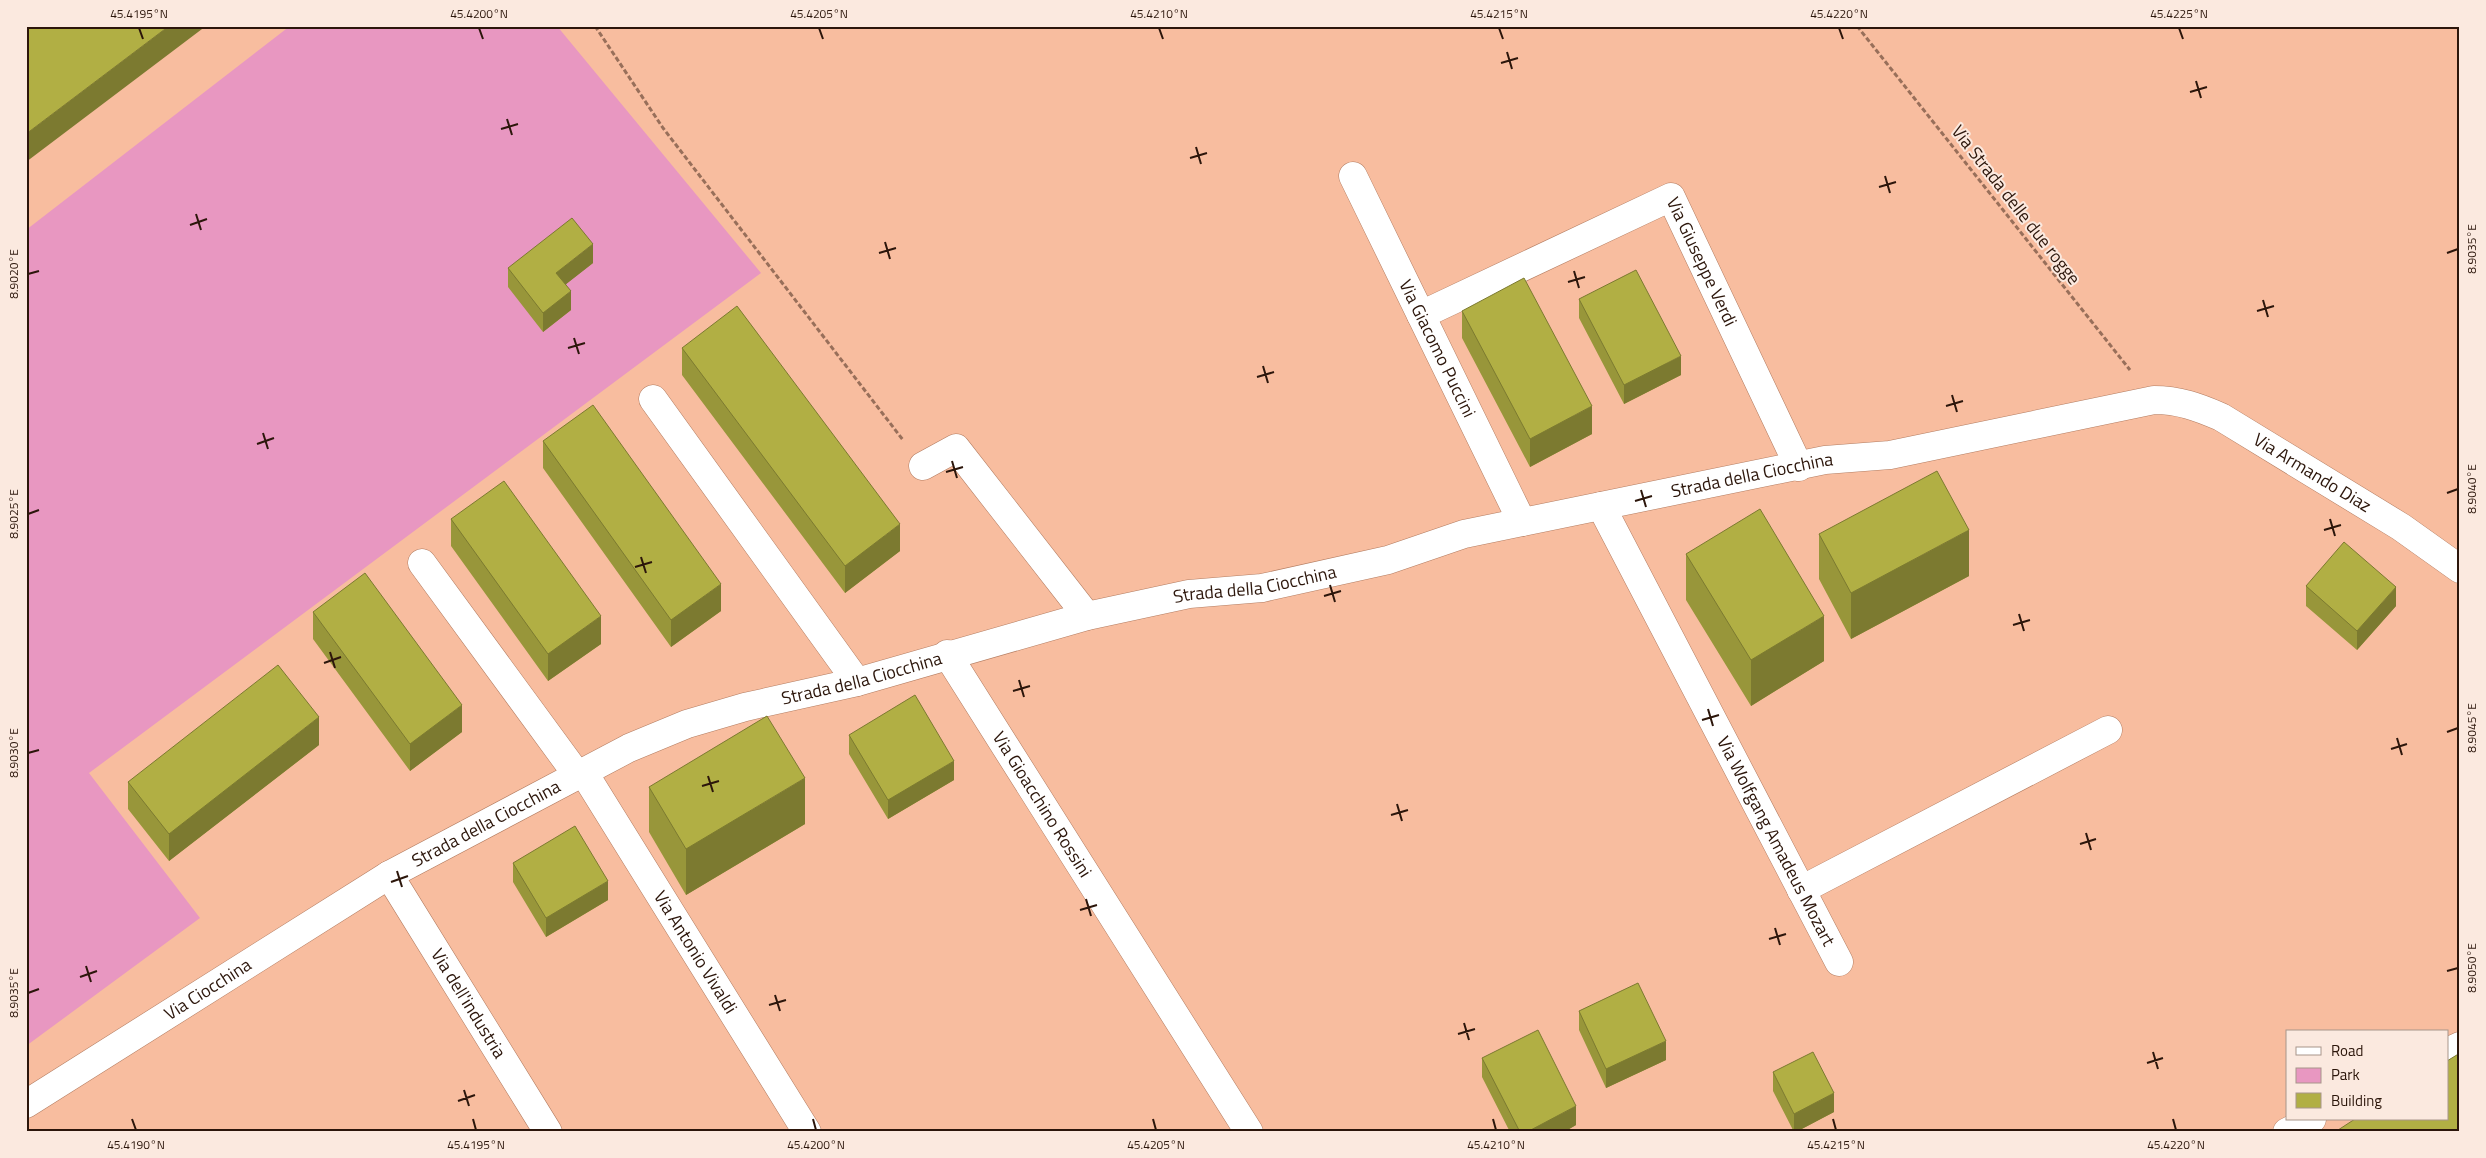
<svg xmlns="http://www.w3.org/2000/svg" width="2486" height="1158" viewBox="0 0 2486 1158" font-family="'Titillium Web',sans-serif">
  <rect width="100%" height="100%" fill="#f8bd9f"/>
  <!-- green -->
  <path fill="#e897c1" d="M290 26H557L761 273 89 773 200 918 26 1046V230Z"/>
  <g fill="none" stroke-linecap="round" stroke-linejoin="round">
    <!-- minor casing -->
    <g stroke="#b37c60" stroke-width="29">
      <g id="minor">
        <path id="s1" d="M1353 176 1522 522"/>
        <path id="s2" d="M1421 315 1671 197 1799 467"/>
        <path d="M653 399 857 682"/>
        <path d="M923 466 956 448 1087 616"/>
        <path id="s3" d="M1601 506 1839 962"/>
        <path d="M422 563 578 776"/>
        <path id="s4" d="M947 654 1249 1132"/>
        <path id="s5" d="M584 773 807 1132"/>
        <path id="s6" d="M389 875 548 1132"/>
        <path d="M1801 890 2108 730"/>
        <path d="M2447 1052 2460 1046"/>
        <path id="s7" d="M26 1104 389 875 629 748 687 724 745 707 857 682 1087 616 1189 594 1262 588 1388 560 1464 534 1825 460 1890 455 2154 400C2179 400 2198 407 2221 417L2401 527 2460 569"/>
        <path d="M2287 1132 2312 1119"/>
      </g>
    </g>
    <!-- path -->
    <path stroke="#986f5a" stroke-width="3" stroke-dasharray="5 2.5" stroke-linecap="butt" d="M595 26 663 128 903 440
      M1857 26 2130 370"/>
    <!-- minor -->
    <use href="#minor" stroke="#fff" stroke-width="28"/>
  </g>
  <!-- wall -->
  <path fill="#98963a" d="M593 263 566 284 571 310 543 332 508 287V268Z
    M1579 299 1681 375 1624 404 1579 318Z
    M1462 311 1592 434 1530 467 1462 338Z
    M682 348 900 551 845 593 682 375Z
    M543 441 721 611 671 647 543 468Z
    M451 519 601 644 548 681 451 546Z
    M1819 534 1969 576 1851 639 1819 579Z
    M1686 554 1824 661 1751 706 1686 600Z
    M2306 586 2396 606 2357 650 2306 606Z
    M313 612 462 732 410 771 313 639Z
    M849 735 954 780 888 819 849 754Z
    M319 745 169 861 128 809V782Z
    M649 787 805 824 686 895 649 832Z
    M513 863 608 900 546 937 513 882Z
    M1579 1011 1666 1060 1606 1088 1579 1030Z
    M1482 1058 1576 1125 1564 1132H1510L1482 1077Z
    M1773 1072 1834 1112 1796 1132H1794L1773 1091Z"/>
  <!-- shaded-wall -->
  <path fill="#7c7a30" d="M169 26H206L26 162V134Z
    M593 244V263L556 292V273Z
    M571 291V310L543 332V313Z
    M1681 356V375L1624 404V385Z
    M1592 406V434L1530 467V439Z
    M900 524V551L845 593V566Z
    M1969 530V576L1851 639V593Z
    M721 584V611L671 647V620Z
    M2396 587V606L2357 650V631Z
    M601 616V644L548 681V654Z
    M1824 616V661L1751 706V660Z
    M462 705V732L410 771V744Z
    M319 717V745L169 861V834Z
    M954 761V780L888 819V800Z
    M805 778V824L686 895V849Z
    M608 881V900L546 937V918Z
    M1666 1041V1060L1606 1088V1069Z
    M1834 1093V1112L1796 1132H1794V1114Z
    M1576 1106V1125L1564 1132H1527Z"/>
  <!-- building -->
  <path fill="#b1af44" stroke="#7c7a30" d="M26 26H169L26 134Z
    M572 218 593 244 556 273 571 291 543 313 508 268Z
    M1636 270 1681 356 1624 385 1579 299Z
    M1524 278 1592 406 1530 439 1462 311Z
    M737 306 900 524 845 566 682 348Z
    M593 405 721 584 671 620 543 441Z
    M1937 471 1969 530 1851 593 1819 534Z
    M504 481 601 616 548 654 451 519Z
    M1760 509 1824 616 1751 660 1686 554Z
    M2344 542 2396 587 2357 631 2306 586Z
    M365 573 462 705 410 744 313 612Z
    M278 665 319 717 169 834 128 782Z
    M915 695 954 761 888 800 849 735Z
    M767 716 805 778 686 849 649 787Z
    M575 826 608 881 546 918 513 863Z
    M1638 983 1666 1041 1606 1069 1579 1011Z
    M1538 1030 1576 1106 1527 1132H1520L1482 1058Z
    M1813 1052 1834 1093 1794 1114 1773 1072Z
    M2460 1053V1132H2335L2355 1119H2447V1061Z"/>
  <!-- ticks -->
  <path fill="none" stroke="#2c160b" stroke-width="2" d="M139 28 143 39M479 28 483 39M819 28 823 39M1159 28 1163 39M1499 28 1503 39M1839 28 1843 39M2179 28 2183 39M1507 52 1512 69M1501 63 1518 58M2196 81 2201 98M2190 92 2207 87M507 119 512 135M501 129 518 124M1196 147 1201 164M1190 158 1207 153M1885 176 1890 193M1879 187 1896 182M196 214 201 230M190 225 207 219M885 242 890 259M879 253 896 248M2447 253 2458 249M1574 271 1579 288M28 274 39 271M1568 282 1585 277M2263 300 2268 317M2257 311 2274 306M574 338 579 354M568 348 585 343M1263 366 1268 383M1257 377 1274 372M1952 395 1957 412M1946 406 1963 401M263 433 268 449M257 444 274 438M952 461 957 478M946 472 963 467M1641 490 1646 507M2447 493 2458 489M1635 501 1652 496M28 514 39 510M2330 519 2335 536M2324 530 2341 525M641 557 646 573M635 567 652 562M1330 585 1335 602M1324 596 1341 591M2019 614 2024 631M2013 625 2030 620M330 652 335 668M324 663 341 657M1019 680 1024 697M1013 691 1030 686M1708 709 1713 726M1702 720 1719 715M2447 732 2458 728M2397 738 2402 755M2391 749 2407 744M28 753 39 750M708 776 713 792M702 786 719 781M1397 804 1402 821M1391 815 1408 810M2086 833 2091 850M2080 844 2096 839M397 871 402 887M391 882 408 876M1086 899 1091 916M1080 910 1097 905M1775 928 1780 945M1769 939 1786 934M86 966 91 982M2447 971 2458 968M80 977 97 971M28 993 39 989M775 995 780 1011M769 1005 786 1000M1464 1023 1469 1040M1458 1034 1475 1029M2153 1052 2158 1069M2147 1063 2163 1058M464 1090 469 1106M458 1101 475 1095M132 1119 136 1130M473 1119 476 1130M813 1119 816 1130M1153 1119 1156 1130M1493 1119 1496 1130M1833 1119 1836 1130M2173 1119 2176 1130"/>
  <g text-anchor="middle" stroke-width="4" stroke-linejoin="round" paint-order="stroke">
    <!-- street labels -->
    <g font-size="18" fill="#2c160b" stroke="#fbe9df">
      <text transform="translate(2016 205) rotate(52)" y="6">Via Strada delle due rogge</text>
      <text dy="6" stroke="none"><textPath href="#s2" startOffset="348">Via Giuseppe Verdi</textPath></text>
      <text dy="6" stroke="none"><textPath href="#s1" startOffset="192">Via Giacomo Puccini</textPath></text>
      <text dy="6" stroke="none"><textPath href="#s7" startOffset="2445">Via Armando Diaz</textPath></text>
      <text dy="6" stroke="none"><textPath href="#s7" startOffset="1859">Strada della Ciocchina</textPath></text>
      <text dy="6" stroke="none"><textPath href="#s7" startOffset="1349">Strada della Ciocchina</textPath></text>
      <text dy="6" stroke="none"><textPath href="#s7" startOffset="944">Strada della Ciocchina</textPath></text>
      <text dy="6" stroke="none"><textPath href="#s4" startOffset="178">Via Gioacchino Rossini</textPath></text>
      <text dy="6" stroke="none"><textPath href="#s7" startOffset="539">Strada della Ciocchina</textPath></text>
      <text dy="6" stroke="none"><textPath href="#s3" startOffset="378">Via Wolfgang Amadeus Mozart</textPath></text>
      <text dy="6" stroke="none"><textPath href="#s5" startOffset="211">Via Antonio Vivaldi</textPath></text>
      <text dy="6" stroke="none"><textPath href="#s7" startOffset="215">Via Ciocchina</textPath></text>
      <text dy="6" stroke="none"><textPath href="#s6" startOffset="151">Via dell'industria</textPath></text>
    </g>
  </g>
  <!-- border -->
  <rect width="2486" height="1158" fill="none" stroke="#fbe9df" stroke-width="55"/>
  <!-- legend -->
  <rect x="2286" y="1030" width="162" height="90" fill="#fbe9df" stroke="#a8958a"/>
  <rect x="2296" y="1047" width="25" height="8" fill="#ffffff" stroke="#a8958a"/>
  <text x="2331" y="1056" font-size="15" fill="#2c160b">Road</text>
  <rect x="2296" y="1068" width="25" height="15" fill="#e897c1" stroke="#a8958a"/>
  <text x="2331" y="1080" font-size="15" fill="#2c160b">Park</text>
  <rect x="2296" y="1093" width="25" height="15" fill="#b1af44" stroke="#a8958a"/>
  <text x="2331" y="1106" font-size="15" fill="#2c160b">Building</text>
  <rect x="28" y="28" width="2430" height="1102" fill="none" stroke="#2c160b" stroke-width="2"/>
  <g font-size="12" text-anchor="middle" fill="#2c160b">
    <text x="139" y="18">45.4195°N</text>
    <text x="479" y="18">45.4200°N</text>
    <text x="819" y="18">45.4205°N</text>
    <text x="1159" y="18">45.4210°N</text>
    <text x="1499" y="18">45.4215°N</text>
    <text x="1839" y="18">45.4220°N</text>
    <text x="2179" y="18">45.4225°N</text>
    <text transform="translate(2472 249) rotate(-90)" y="4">8.9035°E</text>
    <text transform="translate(14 274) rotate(-90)" y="4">8.9020°E</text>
    <text transform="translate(2472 489) rotate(-90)" y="4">8.9040°E</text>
    <text transform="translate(14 514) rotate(-90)" y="4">8.9025°E</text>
    <text transform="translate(2472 728) rotate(-90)" y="4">8.9045°E</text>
    <text transform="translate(14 753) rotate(-90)" y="4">8.9030°E</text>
    <text transform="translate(2472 968) rotate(-90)" y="4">8.9050°E</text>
    <text transform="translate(14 993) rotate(-90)" y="4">8.9035°E</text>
    <text x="136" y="1149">45.4190°N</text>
    <text x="476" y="1149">45.4195°N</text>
    <text x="816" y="1149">45.4200°N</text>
    <text x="1156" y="1149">45.4205°N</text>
    <text x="1496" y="1149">45.4210°N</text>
    <text x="1836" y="1149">45.4215°N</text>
    <text x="2176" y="1149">45.4220°N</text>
  </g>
</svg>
